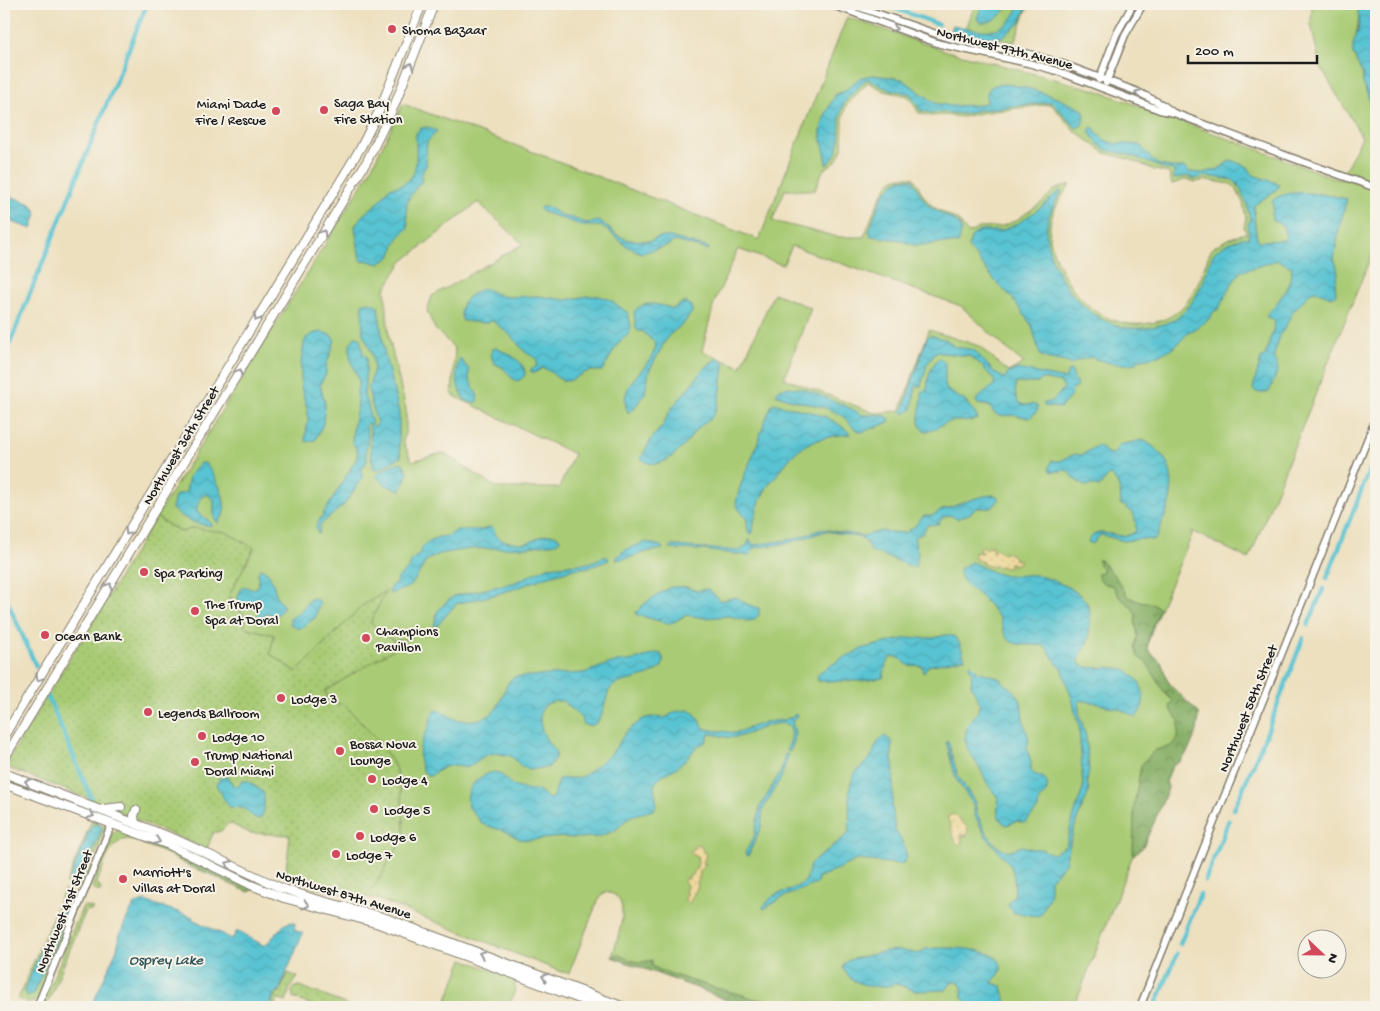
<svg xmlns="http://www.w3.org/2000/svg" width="1380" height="1011" viewBox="0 0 1380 1011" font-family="'Gochi Hand',sans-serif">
  <defs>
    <pattern id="forest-crowns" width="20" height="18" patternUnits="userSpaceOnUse" patternTransform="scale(1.25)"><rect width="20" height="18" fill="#86af66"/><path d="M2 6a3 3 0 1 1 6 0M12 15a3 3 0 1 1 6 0" fill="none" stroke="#6d8e53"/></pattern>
    <pattern id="sand-dots" width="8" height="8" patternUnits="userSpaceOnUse" patternTransform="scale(1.25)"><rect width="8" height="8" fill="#eeda9e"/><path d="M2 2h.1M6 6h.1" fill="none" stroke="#ccba88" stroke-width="1.8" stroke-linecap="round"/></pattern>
    <pattern id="park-dots" width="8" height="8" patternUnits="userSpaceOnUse" patternTransform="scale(1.25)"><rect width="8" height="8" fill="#a9cb74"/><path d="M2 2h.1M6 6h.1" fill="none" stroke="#91ae64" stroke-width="1.8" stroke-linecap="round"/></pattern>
    <pattern id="water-waves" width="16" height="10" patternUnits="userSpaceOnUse" patternTransform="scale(1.25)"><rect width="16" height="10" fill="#58c3d2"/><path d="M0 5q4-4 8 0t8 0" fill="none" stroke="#4ca7b4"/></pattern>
  </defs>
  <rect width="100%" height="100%" fill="#f7f3e8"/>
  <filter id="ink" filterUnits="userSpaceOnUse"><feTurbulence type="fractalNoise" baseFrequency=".02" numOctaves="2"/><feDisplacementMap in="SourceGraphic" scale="10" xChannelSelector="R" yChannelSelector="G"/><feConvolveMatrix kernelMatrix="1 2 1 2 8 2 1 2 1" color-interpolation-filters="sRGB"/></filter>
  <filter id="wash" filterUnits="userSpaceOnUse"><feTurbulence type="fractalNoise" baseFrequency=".0096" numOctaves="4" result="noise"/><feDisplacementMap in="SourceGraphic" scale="20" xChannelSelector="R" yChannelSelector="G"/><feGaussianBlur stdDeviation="1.12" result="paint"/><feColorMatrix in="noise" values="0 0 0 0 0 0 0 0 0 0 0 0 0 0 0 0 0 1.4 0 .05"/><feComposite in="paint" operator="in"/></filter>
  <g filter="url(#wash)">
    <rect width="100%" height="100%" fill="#ede0bf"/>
    <!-- grass -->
    <path fill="#a9cb74" stroke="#627448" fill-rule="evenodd" d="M975 4H1029L1014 43 966 29Z
      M1312 4H1353L1358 10 1359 18 1353 54 1363 75V83L1370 101 1371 109 1376 114V244L1249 559 1191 531 1192 535C1186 551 1144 639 1148 648 1150 655 1157 657 1161 662 1164 667 1164 675 1167 680 1174 694 1188 703 1199 713L1197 730 1190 747 1182 760 1172 766 1166 781 1168 788 1154 822 1142 848 1133 855 1080 992 1072 1007H744L697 988 612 957C616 942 630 908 616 896 613 893 608 893 605 892L598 900 569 973 562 972 377 899 364 897C379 884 381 874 391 857 396 850 401 844 405 837 403 815 403 789 395 768 387 748 359 721 344 704H330L325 691 411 637 394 641 370 623 385 592 362 606 297 672 270 654 274 635 244 627 246 618 229 595 254 548 193 528 181 532 156 517 368 175 403 104 574 167 759 240 847 17 943 50 1096 90 1340 180 1362 137 1320 66 1311 24ZM868 82 884 91 908 96 919 113 931 116 943 115 963 117 980 113 1051 104 1075 131 1105 153 1129 159 1155 170 1169 173 1172 184 1187 179 1195 182 1206 180 1231 184 1236 188 1243 203 1246 218 1244 227 1247 234 1244 233C1234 237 1221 241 1213 248 1209 252 1207 260 1205 265 1198 285 1189 307 1169 317 1164 320 1157 322 1151 323 1109 331 1076 302 1059 265 1053 253 1048 240 1050 225 1052 210 1062 197 1070 184L1054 190 1041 203 1015 221 1000 227 979 228 969 233 962 227V224C951 214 934 211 925 198 920 191 919 185 913 177 906 177 899 176 893 180 881 188 870 223 864 237H838L772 221 785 190H815L823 170 836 161 842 149 843 118 846 106ZM478 202 523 244 432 296 427 311 435 329 455 349 452 395 574 454 559 488H497L443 453 412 461 403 442 406 429V409L389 338 385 289 402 262ZM792 246 961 306 1009 351 1024 363 1008 372 979 346 929 330 900 411 874 413 784 378 811 308 774 293 741 367 702 351 714 303 738 249 783 265Z
      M92 820 104 825 105 829 84 886 77 889 66 884Z
      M64 890 76 896 77 902 38 999C31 1006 26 1001 18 999Z
      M463 959 512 978C519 986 512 998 509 1007H444Z"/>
    <!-- forest -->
    <path fill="url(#forest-crowns)" stroke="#516641" d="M1098 560H1100L1115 576 1128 597 1138 601 1148 602 1160 608 1148 639 1147 648 1152 654 1161 662 1167 679 1172 687 1199 713 1197 730 1190 747 1182 760 1172 766 1166 781 1168 788 1154 822 1142 848 1133 855 1134 806 1141 765 1155 750 1171 746 1178 738 1179 721 1171 710 1170 705 1173 701 1164 692 1147 663 1138 657 1135 647 1138 635 1135 621 1136 615 1132 607 1120 598 1113 586 1103 583 1098 577V573L1102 572 1103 569 1099 565Z
      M149 841 256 889 249 892 225 882 210 874 188 866 170 855 143 844Z
      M618 954C630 961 638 964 652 960V966L660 970C685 979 710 987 736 993 747 996 755 1000 767 1000L774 1007H744L697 988 612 957Z"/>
    <!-- sand -->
    <path fill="url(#sand-dots)" stroke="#857b5d" d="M982 546 986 549 989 546H992L993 552 997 548 1000 553 1006 552 1014 556 1015 560 1017 559 1020 561 1015 565 1009 563 1010 566 1005 568 1000 566 998 567 996 565 993 567 982 564 983 562 976 560 974 556 976 552 982 553 979 549Z
      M953 814 968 828 967 835 964 836 961 834 962 842 959 845 955 841C952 833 951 825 947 817Z
      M699 844 706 855 703 863 706 864 700 870 699 880 697 882 698 886 689 904 685 900V895L688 894 685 892 687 885 684 881 686 878 689 879V876L693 875 698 863 697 857 689 853 693 849H694V846Z"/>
    <!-- park -->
    <path fill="url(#park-dots)" stroke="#627448" d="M156 517 181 532 193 528 226 532 254 548 229 595 246 619 244 627 274 635 270 654 297 672 362 606 386 591 370 623 394 641 413 637 325 691 330 703 344 704C359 721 387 748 395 768 403 789 403 815 405 837 401 844 395 850 391 857 381 874 380 884 364 897L314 888 285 878 290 835 250 833 229 823 221 831 213 833 207 849 124 815 120 813 115 806H108L9 768 7 764 9 759Z
      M117 829 149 841 143 844C139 842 133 839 128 839 109 840 103 869 97 883L101 889 100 892 94 890 92 887 93 883 114 832Z
      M85 906 93 908 91 911 87 910 84 915 47 1005 49 1007H43L42 1005 82 908Z
      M288 973 298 977 290 988 286 1002 277 999 274 1007H270L276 992 279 993Z
      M299 986H300L352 1007H316L293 998 292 991 295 987Z"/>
    <!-- water -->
    <path fill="url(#water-waves)" stroke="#3a7077" d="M982 4H1009C1003 15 994 23 980 22L977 19Z
      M1020 4H1028L1020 23 1002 37 981 38 951 31 953 25C983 31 1006 39 1020 4Z
      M1353 4H1376V114L1371 109 1370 101 1363 83V75L1353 54V45L1359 27V18L1358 10Z
      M875 75 902 79 935 103 950 106 978 105 985 103 987 101 986 96C988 91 989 87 995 85 1014 80 1065 100 1083 110L1085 115 1082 125 1076 128 1052 102 980 110 963 114 943 112 932 113 920 110 910 94 885 88 868 79 864 81C858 89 847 97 843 106 834 127 848 149 826 165 827 152 821 145 821 133 821 120 830 105 836 94L843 92 861 77Z
      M428 127 437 131C435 135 431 137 428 141 425 147 428 153 425 159L427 164 421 175 422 181C404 202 406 201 408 228L398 238 390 257 379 264 365 260 362 262 360 260 355 226 363 215 379 202 389 188C423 183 415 160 416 133L421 128Z
      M1091 127 1094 128C1105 148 1120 142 1140 145L1152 160 1159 165 1177 168 1184 167 1189 172 1201 173 1217 170 1231 160 1248 167 1253 175 1277 183 1279 186C1276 192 1261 199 1254 206 1255 219 1254 228 1258 241L1284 240 1286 237 1283 226 1272 220C1271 213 1275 207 1272 201 1288 186 1328 195 1347 199L1340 224 1334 259 1337 267 1338 274 1335 282 1336 295 1331 297 1316 291 1311 292 1292 313 1285 328 1281 333 1274 355 1278 370 1269 392C1263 394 1260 393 1254 391L1253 388 1261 359 1265 356 1275 323 1272 318H1268L1266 316C1268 311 1271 311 1274 307 1285 292 1290 286 1292 267L1277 260 1240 272 1229 288 1219 309 1213 312 1210 318 1204 323 1188 333 1176 346 1158 356 1137 360 1136 363C1121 366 1104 363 1091 357L1076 361 1072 365C1062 359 1051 362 1040 355L1032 326 1013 299 996 282 968 247 972 236 980 231H1001L1017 224 1043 206 1056 193 1062 191C1056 202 1048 213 1047 226 1045 240 1049 253 1055 266 1076 312 1118 342 1169 322 1189 314 1200 290 1207 271 1209 265 1211 255 1216 251 1223 244 1235 241 1244 237L1248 239 1249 237 1248 227 1250 218 1246 202 1239 186 1233 180 1206 176 1195 179 1188 176 1174 179V171L1170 169 1167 170 1130 155 1106 150 1098 144 1089 132Z
      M902 179H912C917 186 919 194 924 200 933 212 949 215 960 225V229L962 230 958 244 939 243 927 245H913L900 240 871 236 869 231C876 213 882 186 902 179Z
      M4 194 31 204 37 213 32 229 4 219Z
      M541 207H547L562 216 573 218 582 222 587 223 600 221 617 235 628 240 650 241 659 237H670L709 248 708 250 674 241 669 245 642 253 628 247 602 226H583L541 211 540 209Z
      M484 288 501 296 509 297 538 296 566 300 587 296H599L609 299 628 313 631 326 629 334 619 342 602 371C597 371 592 370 587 372 578 374 572 384 562 380 554 377 551 370 542 368L535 373 531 372V369L537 366V359L525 352 511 336 493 321 484 323 463 321C455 304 470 294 484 288Z
      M369 302 378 306 385 356 399 412V445L401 457 376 471C367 456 373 439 369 423H367L366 425 368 436 366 452 367 461 362 469V478L344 505 320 525 319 534 317 533 316 526 356 460 358 452 352 442 353 428 358 403 357 390 359 385V381L350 358V344L355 337 360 338 363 353 366 356 367 359 364 397 368 404 372 425 374 427 377 424 368 389 374 369 372 354 363 334 362 304Z
      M682 303H687L691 306 692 312 684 323 668 336 649 371 645 393 635 407 628 413C615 381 653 370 656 344L642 331H638L636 329 634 312C644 299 661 305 673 309Z
      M322 332 331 335 335 340 326 366V374L320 384 325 404 323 424 315 440 307 442 305 440 308 419 307 409 301 386V363L304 343 307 337 315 333Z
      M930 335 947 340 955 347 974 350 995 373 1004 378 1010 372 1018 369 1065 379 1068 372 1071 370 1077 386 1075 389 1072 388 1071 396 1060 408 1044 406V403L1053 401 1064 388 1061 383 1042 379 1038 383H1016C1015 390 1014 403 1024 405 1029 405 1031 403 1037 406L1038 410 1030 418 1013 415 999 416 994 413 989 406 978 404 976 400 995 384 993 378 979 363 969 356 935 352 927 365 921 386H916L912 409 905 414 902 412 927 338Z
      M496 348C506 352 526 361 525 375 516 387 512 377 505 370 503 367 498 365 494 363L491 355 493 349Z
      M460 358 469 370V378L478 397 476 403 466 401C456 389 454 372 460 358Z
      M717 358 725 363C721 380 722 401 713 416 709 421 700 425 695 431 692 434 690 439 686 443 677 455 654 473 641 458L652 438 664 424 666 418 671 409 704 369Z
      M939 358 943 360 945 364V385L947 390 965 401 977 416V419C967 424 958 419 948 422 939 425 935 432 925 431 912 421 924 405 922 391L927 390C928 377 930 367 939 358Z
      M789 387 805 389 852 409 862 415H884L889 418 890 422 862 432C851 429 850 421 841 415 821 403 797 404 776 394L780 389Z
      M773 403C805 412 824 410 851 434 837 435 818 438 806 445 794 451 787 462 779 472 776 477 772 480 769 484 760 497 754 516 753 531L752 534 748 533 747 520 736 505C738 486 748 468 755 450 761 434 765 418 773 403Z
      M1143 440C1178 459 1177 491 1162 523 1159 530 1160 535 1154 540L1141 539 1124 541 1102 535 1099 536 1093 544 1088 542C1098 521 1120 545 1136 531 1136 515 1133 511 1120 504 1122 493 1119 483 1111 475H1109L1099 487 1091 485 1085 486 1077 481 1067 470 1053 472 1050 471 1049 468 1051 461H1060L1075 454 1082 455 1098 445 1107 453 1114 454 1119 445Z
      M402 462 408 472 401 490C391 488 381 484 376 475L392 465Z
      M200 463H205C216 477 234 508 218 523L214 518V500L207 494 201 497 196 511 209 521 212 525C199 527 182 518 172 509L175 496 186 492 189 476Z
      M994 495 997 496 999 500 992 508H977L969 514 957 519 950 515 942 518 938 524 927 525 923 533 914 538 918 554 916 565 913 567 871 551 863 538 826 531 789 543 754 548 749 556 702 550 670 549 671 546H677L739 551 747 546 749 540H750L753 545 794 539 822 529 863 536 881 531 905 533 915 526 923 516C938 517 934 512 945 509 961 504 976 496 994 495Z
      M490 527C496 529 493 531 497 536 501 542 513 542 520 543 534 545 542 529 559 537L560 540 556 543 528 547 469 549 440 554 427 560 411 586 393 593H389L391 586 396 583 398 578 409 568 412 560 419 554 423 546 431 540 439 537 448 536 457 530H482Z
      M646 542 661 546 663 549 646 552 628 558 616 560C620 549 636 546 646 542Z
      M603 557H608L609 560 591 567 573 569 543 578 520 587 494 595 456 604 438 625 434 626 437 612 445 603 454 596 513 583 548 567 589 563Z
      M971 562C983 567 994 574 1007 576 1016 577 1025 574 1035 575 1050 578 1085 591 1089 608 1091 619 1090 633 1087 643 1084 651 1078 655 1079 664 1087 671 1110 665 1122 669 1142 676 1151 701 1136 717L1118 708 1108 707 1098 703 1079 700V712L1086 737 1089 770 1087 781 1089 792 1076 822 1065 863 1050 880V895L1041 914 1038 916 1014 913 1008 906V903L1015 894 1014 876 1011 866 985 835 975 816 973 804 956 779 946 742 948 741 958 776 975 802 977 814 987 834 997 846 1003 850 1009 851 1022 846 1033 849H1041L1053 854 1066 846C1070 827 1076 807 1083 789L1079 723C1074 714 1075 706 1071 696 1068 686 1064 679 1063 669L1058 665 1045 646C1034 644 1019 647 1010 641 1002 635 1003 623 998 616 995 612 989 605 985 601 976 590 965 588 959 573L961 568Z
      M261 568C274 574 272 585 277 597 279 601 282 603 284 607L277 615 266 613 263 622 259 624 256 620 260 611C252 605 241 608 237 597L243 586 252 589 258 587V573Z
      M671 587H686L697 591 706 589 710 590 720 601 736 597 747 604 759 608V615L754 620 747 621 730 616 705 618 686 615 672 623H667L637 615 636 613C640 605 662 591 671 587Z
      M314 598 320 602 315 618 299 629 290 624V619L300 612 310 599Z
      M946 635C961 635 960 648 965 658L928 666 923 673 922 666 908 665 898 657H891L886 664 883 678 861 681H818L817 677 820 672 841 659 864 648 907 638H934Z
      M657 653 661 654C675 677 624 678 613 686 602 694 607 731 584 725L582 719 563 701C527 699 540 737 556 752L555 758 549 767 529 770 521 766 511 756 496 753 486 755 467 768C446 764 447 765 430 776 420 773 418 757 420 748 421 740 427 733 429 725 431 719 430 715 435 711 444 709 450 719 460 720 465 721 475 720 480 719 504 715 501 684 514 677L584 673 611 663 635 660Z
      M971 664 979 672 991 675 1000 679 1016 693 1021 701 1023 718 1029 740 1027 749 1031 761V771L1034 774 1044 778 1048 785 1046 793 1039 800 1038 809 1025 823 1017 821 1007 825C996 820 997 809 998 798L988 785 982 772 968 750 965 739 967 726 977 713 980 703 971 685 972 673 969 666Z
      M688 710 694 713 705 729 735 733 766 722 785 720 796 714 797 716 792 722C796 734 796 740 790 751L786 750C791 742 793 735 790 726 774 717 752 735 736 737 727 739 718 734 709 734L706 742 695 748 688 758 676 768 662 775 656 782 654 786 657 805 653 810 631 816 614 831 598 837 574 838 563 837 528 840 520 839 504 831 482 824 468 806C465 788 476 776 494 772 503 773 504 779 511 784 518 790 530 789 539 791L547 798 551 799 556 790 558 779 577 778 585 775 612 753 626 732 643 719 651 717 665 718 675 712Z
      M884 736 892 741V759L894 770 892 805 895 830 902 841 907 856 905 862 900 864 857 860 818 878 817 882 813 885 781 898 764 909 763 907 774 895 791 890 806 881 810 864 848 834C852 820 846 795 852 779 856 769 867 764 872 755 876 748 876 740 884 736Z
      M785 754 788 755 782 776 763 809 761 827 748 856 746 855 745 853 754 837 760 807 781 771Z
      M227 777 233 785 238 787 242 781H248L264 793V812L260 819C245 816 251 805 231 808 224 801 221 792 216 785L220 778Z
      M94 824 101 826 102 829 80 882 74 883 70 878 90 829Z
      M64 896 71 899 72 902 33 995 27 997 24 991Z
      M145 901 193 917 192 919 232 939 237 931 265 946 285 924 292 922 295 923 294 930 303 933 279 991 275 993 269 1007H91L117 949 120 934 127 918 135 904Z
      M939 948C952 948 1005 947 1001 970 1000 975 994 979 992 983L1002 986 1007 1007 970 1006 962 998V987L958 981H953L946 990 917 991 896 984 883 987 868 986 852 980 843 969 844 964 849 960 886 951 900 950 918 954 926 949Z"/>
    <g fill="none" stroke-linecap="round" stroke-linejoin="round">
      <!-- canal -->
      <path stroke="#58c3d2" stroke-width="4.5" d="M882 4 938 24
        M4 358 147 4
        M1327 578 1376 453
        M4 594 36 666
        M1308 625 1323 589
        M48 697 91 797
        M1234 809 1266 735 1303 638
        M1205 881 1229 820
        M1180 944 1200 894
        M1155 1007 1177 954"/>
    </g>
  </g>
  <g filter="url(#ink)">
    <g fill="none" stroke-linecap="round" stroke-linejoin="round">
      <!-- minor casing -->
      <g stroke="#847e6e" stroke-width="9">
        <path id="minor" d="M830 4 940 44 1028 63 1057 71 1160 110 1174 113 1287 156 1376 188
          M850 4 942 36 966 42 1029 54 1060 63 1138 92 1163 105 1171 111
          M1099 80 1116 35 1133 4
          M1106 83 1125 35 1143 4
          M37 1007 112 823
          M1140 1007 1376 418"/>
      </g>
      <!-- major casing -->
      <g stroke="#847e6e" stroke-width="10">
        <path id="major" d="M4 736 361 147 379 111 422 4
          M4 759 367 161 395 104 434 4
          M4 773 175 839 281 888 312 898 383 917 624 1007
          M4 784 169 845 251 885 284 898 379 924 601 1007
          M103 809 121 807
          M135 823 134 816 136 810"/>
      </g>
      <!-- minor -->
      <use href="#minor" stroke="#fff" stroke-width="6"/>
      <!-- major -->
      <use href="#major" stroke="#fff" stroke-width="8"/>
    </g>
    <!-- one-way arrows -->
    <defs><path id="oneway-chevron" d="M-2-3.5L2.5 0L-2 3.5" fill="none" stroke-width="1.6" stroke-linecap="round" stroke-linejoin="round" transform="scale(1.25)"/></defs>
    <g stroke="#999">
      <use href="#oneway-chevron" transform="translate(894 28) rotate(21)"/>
      <use href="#oneway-chevron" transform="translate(410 66) rotate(-68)"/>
      <use href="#oneway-chevron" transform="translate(1138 93) rotate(-156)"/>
      <use href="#oneway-chevron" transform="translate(323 233) rotate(-59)"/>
      <use href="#oneway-chevron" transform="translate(257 318) rotate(121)"/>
      <use href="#oneway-chevron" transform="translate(239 372) rotate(-59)"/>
      <use href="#oneway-chevron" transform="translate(128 532) rotate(122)"/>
      <use href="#oneway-chevron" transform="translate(109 586) rotate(-59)"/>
      <use href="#oneway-chevron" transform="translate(39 678) rotate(121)"/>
      <use href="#oneway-chevron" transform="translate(28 782) rotate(-160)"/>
      <use href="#oneway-chevron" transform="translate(91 815) rotate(20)"/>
      <use href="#oneway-chevron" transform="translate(157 841) rotate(21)"/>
      <use href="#oneway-chevron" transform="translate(229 864) rotate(-154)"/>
      <use href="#oneway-chevron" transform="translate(306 905) rotate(16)"/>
      <use href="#oneway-chevron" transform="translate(482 954) rotate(-159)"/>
      <use href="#oneway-chevron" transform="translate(545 977) rotate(-159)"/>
    </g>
  </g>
  <!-- markers -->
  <g fill="#d1495b" stroke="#f7f3e8" stroke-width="2">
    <circle cx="392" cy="29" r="5"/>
    <circle cx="324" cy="110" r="5"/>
    <circle cx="276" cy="111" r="5"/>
    <circle cx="144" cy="572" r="5"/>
    <circle cx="195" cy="611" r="5"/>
    <circle cx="45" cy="635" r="5"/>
    <circle cx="366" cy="638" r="5"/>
    <circle cx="281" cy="698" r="5"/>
    <circle cx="148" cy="712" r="5"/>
    <circle cx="202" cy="736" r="5"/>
    <circle cx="340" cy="751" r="5"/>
    <circle cx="195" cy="762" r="5"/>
    <circle cx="372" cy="779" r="5"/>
    <circle cx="374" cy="809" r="5"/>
    <circle cx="360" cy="836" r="5"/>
    <circle cx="336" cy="854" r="5"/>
    <circle cx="123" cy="879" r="5"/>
  </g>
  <g text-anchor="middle" stroke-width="4" stroke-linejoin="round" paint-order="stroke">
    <!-- poi labels -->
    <g font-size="14" fill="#1c1c1c" stroke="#f7f3e8" text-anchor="start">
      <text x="402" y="34">Shoma Bazaar</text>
      <text x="334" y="107">Saga Bay<tspan x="334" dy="16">Fire Station</tspan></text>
      <text x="266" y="108" text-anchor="end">Miami Dade<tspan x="266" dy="16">Fire / Rescue</tspan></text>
      <text x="154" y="577">Spa Parking</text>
      <text x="205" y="608">The Trump<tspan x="205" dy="16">Spa at Doral</tspan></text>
      <text x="376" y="635">Champions<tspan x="376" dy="16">Pavillon</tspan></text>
      <text x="55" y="640">Ocean Bank</text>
      <text x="291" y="703">Lodge 3</text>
      <text x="158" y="717">Legends Ballroom</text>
      <text x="212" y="741">Lodge 10</text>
      <text x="350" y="748">Bossa Nova<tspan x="350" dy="16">Lounge</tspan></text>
      <text x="205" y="759">Trump National<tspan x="205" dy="16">Doral Miami</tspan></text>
      <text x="382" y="784">Lodge 4</text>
      <text x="384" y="814">Lodge 5</text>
      <text x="370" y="841">Lodge 6</text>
      <text x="346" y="859">Lodge 7</text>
      <text x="133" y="876">Marriott's<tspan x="133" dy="16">Villas at Doral</tspan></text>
    </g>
    <!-- street labels -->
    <g font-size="14" fill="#1c1c1c" stroke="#f7f3e8">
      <text transform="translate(1005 47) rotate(14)" y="5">Northwest 97th Avenue</text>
      <text transform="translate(180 445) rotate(-59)" y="5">Northwest 36th Street</text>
      <text transform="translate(1247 708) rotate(-68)" y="5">Northwest 58th Street</text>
      <text transform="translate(344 893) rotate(17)" y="5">Northwest 87th Avenue</text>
      <text transform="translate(63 911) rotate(-68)" y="5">Northwest 41st Street</text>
    </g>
    <!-- water labels -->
    <g font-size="15" font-style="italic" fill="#31565c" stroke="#f7f3e8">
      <text x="166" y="964">Osprey Lake</text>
    </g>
  </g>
  <!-- margin -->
  <rect width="1380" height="1011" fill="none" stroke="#f7f3e8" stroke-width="20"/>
  <!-- north arrow -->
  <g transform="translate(1322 954) rotate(112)"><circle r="24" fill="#f7f3e8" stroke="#9f9d96"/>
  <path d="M0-4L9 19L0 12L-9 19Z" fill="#d1495b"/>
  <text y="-8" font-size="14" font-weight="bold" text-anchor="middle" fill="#1c1c1c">N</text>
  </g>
  <!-- scale -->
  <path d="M1188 55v8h129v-8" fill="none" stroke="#1c1c1c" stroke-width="2.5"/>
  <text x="1195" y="55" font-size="15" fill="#1c1c1c" stroke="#f7f3e8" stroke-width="4" paint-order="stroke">200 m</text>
</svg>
